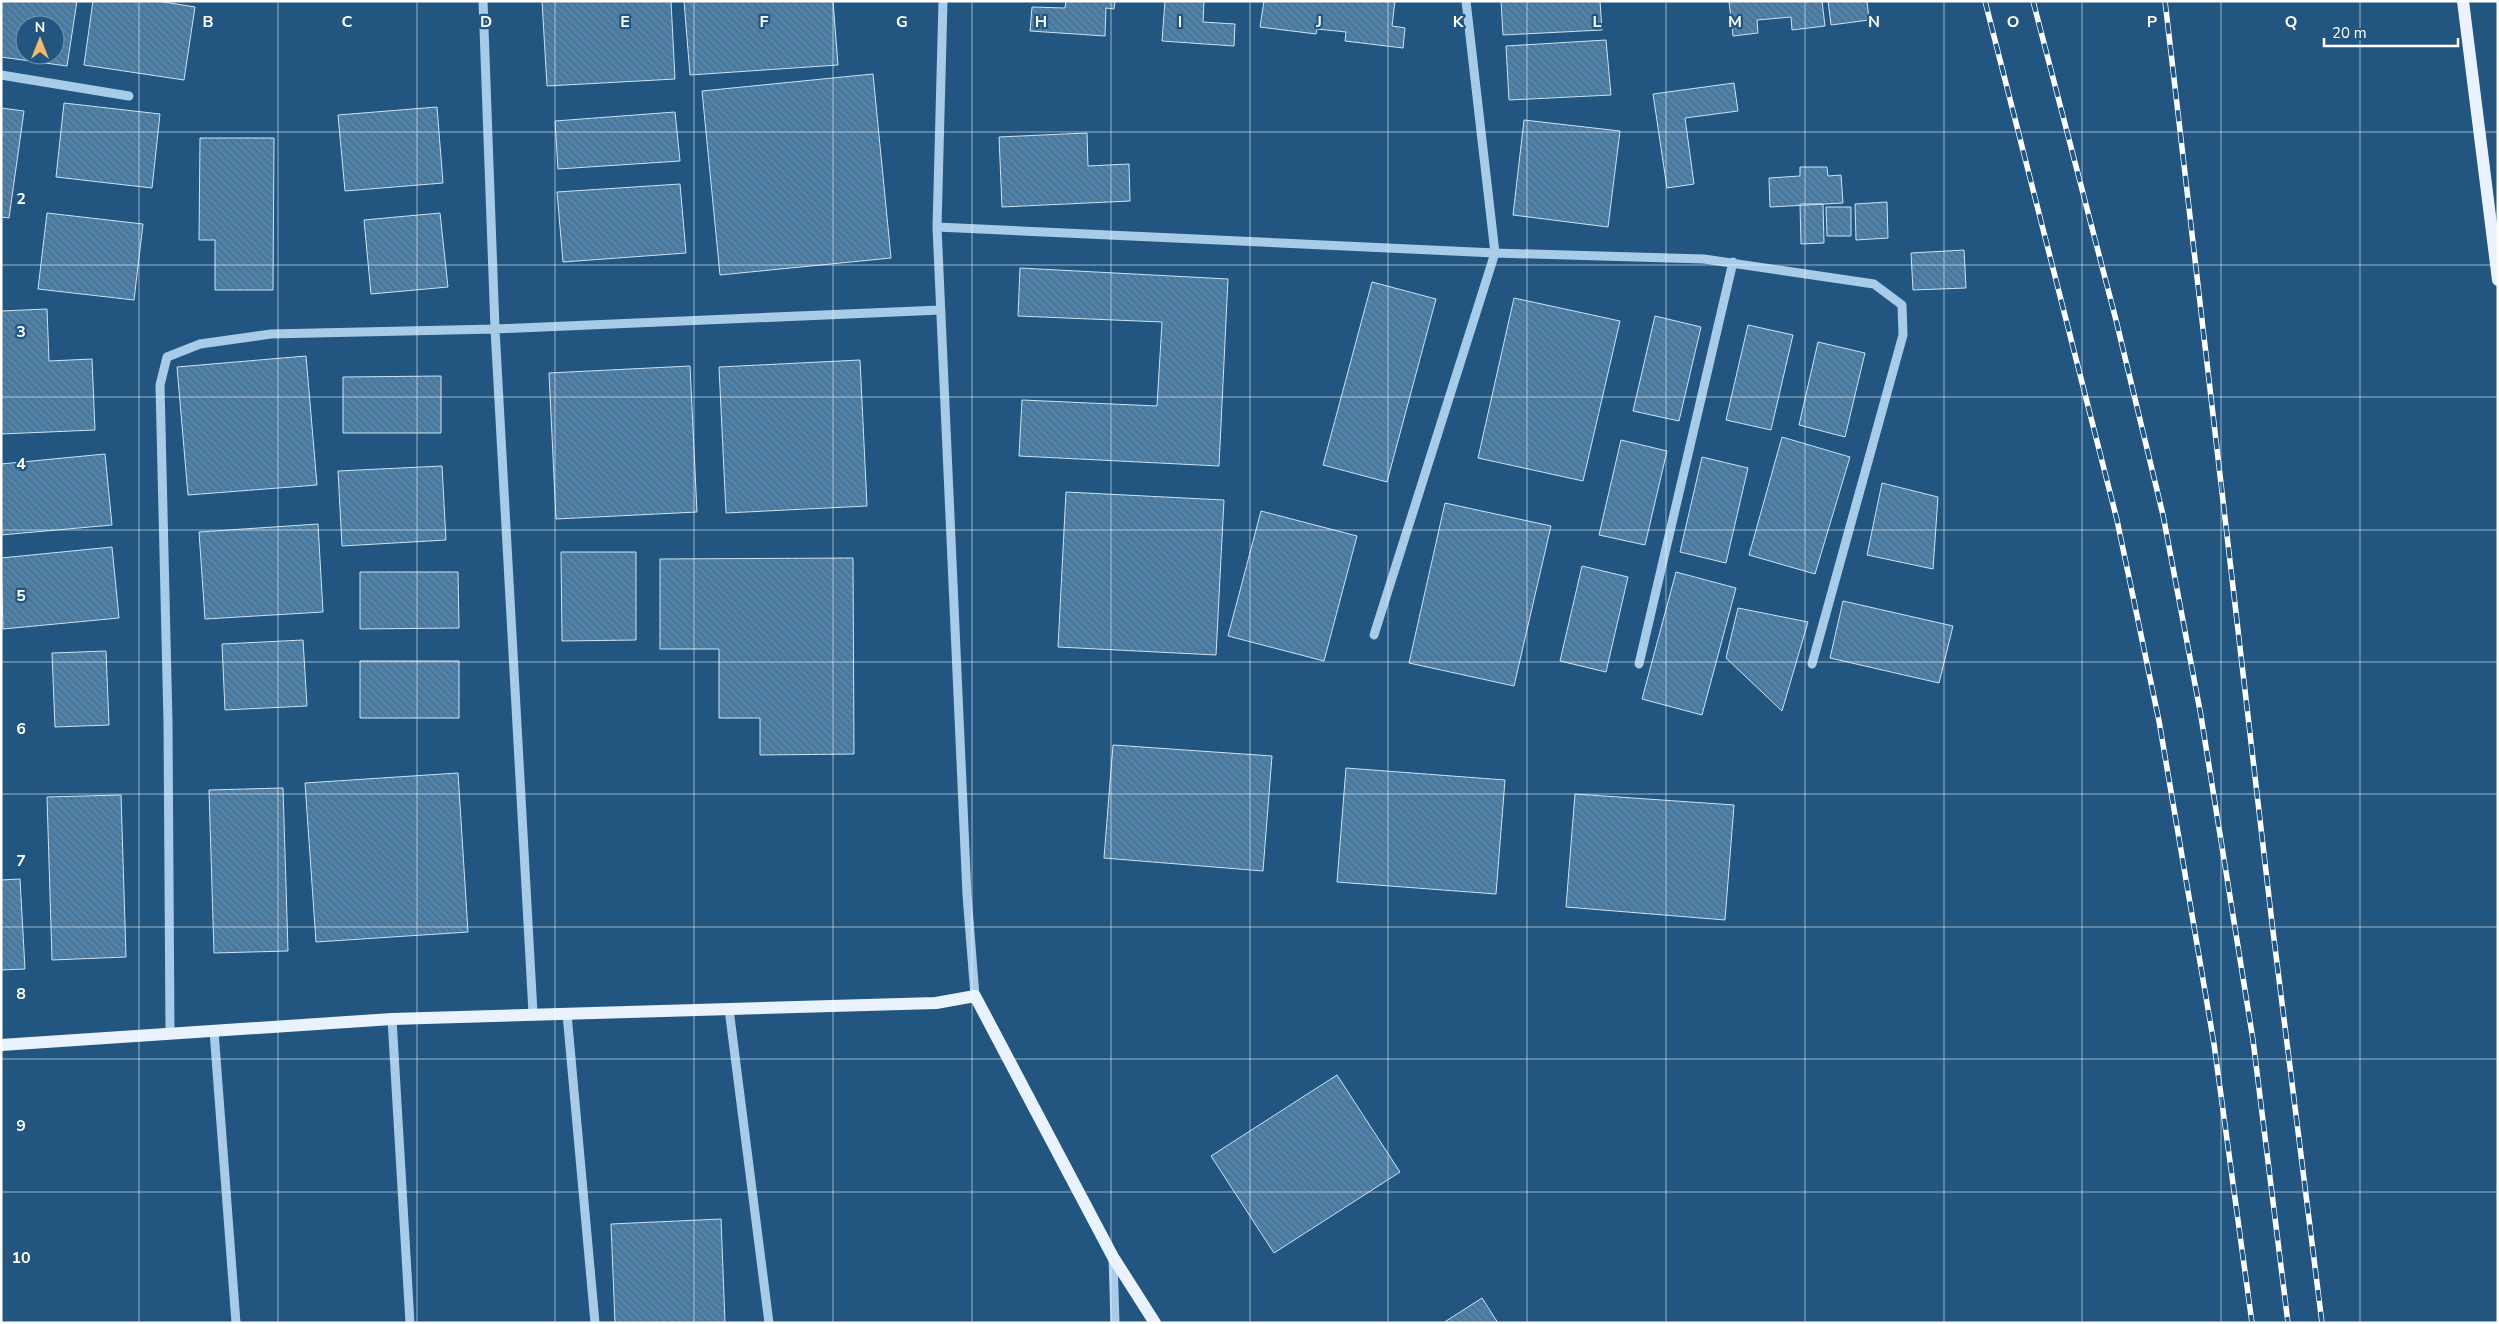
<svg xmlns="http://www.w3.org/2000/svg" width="2499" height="1324" viewBox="0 0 2499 1324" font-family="'Nunito Sans',sans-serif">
  <defs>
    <pattern id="building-back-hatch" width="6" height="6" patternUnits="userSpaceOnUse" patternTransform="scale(1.25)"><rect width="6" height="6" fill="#4f82ab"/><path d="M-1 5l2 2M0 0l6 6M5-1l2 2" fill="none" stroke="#4e6a80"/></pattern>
  </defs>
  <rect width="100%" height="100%" fill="#225680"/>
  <!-- building -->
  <path fill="url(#building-back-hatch)" stroke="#cbe3f5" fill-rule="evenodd" d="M1 1H77L67 66 1 57ZM25 25H55V55H25Z
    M93 1H158L195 7 184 80 84 65Z
    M542 1H671L675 79 547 86Z
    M684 1H833L838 65 690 75Z
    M1066 1H1115L1114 9 1106 8 1105 36 1030 31 1032 7 1065 8Z
    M1165 1H1204L1203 22 1235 24 1234 46 1162 41Z
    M1264 1H1395L1392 26 1405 28 1403 48 1345 41 1346 32 1317 29 1316 34 1260 27Z
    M1501 1H1600L1602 30 1503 35Z
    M1729 1H1822L1825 26 1792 30 1791 17 1757 20 1758 33 1733 36Z
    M1828 1H1867L1869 20 1831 25Z
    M1606 40 1611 95 1509 100 1506 46Z
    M873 74 891 258 720 275 702 91Z
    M1734 83 1738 111 1685 118 1694 184 1667 188 1653 94Z
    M64 103 160 114 152 188 56 177Z
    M437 107 443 183 345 191 338 115Z
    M1 108 24 111 9 218 1 217Z
    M675 112 680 161 558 169 555 121Z
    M1524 120 1620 131 1608 227 1513 215Z
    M1087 133 1088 166 1129 164 1130 201 1002 207 999 137Z
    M200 138H274L273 290H215V240H199Z
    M1800 167H1827L1828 176 1841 175 1843 203 1770 207 1769 178 1800 176Z
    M680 184 686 253 563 262 557 192Z
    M1887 202 1888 238 1856 240 1855 204Z
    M1800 204H1823L1824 243 1801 244Z
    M1826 207H1851V236H1827Z
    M47 213 143 224 134 300 38 289Z
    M440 213 448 287 371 294 364 220Z
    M1964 250 1966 288 1913 290 1911 253Z
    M1020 268 1228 279 1219 466 1019 456 1022 400 1157 406 1162 322 1018 316Z
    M1372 282 1436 299 1387 482 1323 465Z
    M1514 298 1620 321 1583 481 1478 458Z
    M47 309 49 361 92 359 95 430 1 434V311Z
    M1655 316 1701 327 1679 421 1633 411Z
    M1748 325 1793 335 1771 430 1726 420Z
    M1818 342 1865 353 1845 437 1799 425Z
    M306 356 317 485 188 495 177 367Z
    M860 360 867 506 726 513 719 367Z
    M690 366 697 512 556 519 549 373Z
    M441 376V433H343V377Z
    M1782 437 1850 457 1815 574 1749 555Z
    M1621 440 1667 451 1645 545 1599 535Z
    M105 454 112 525 1 535V464Z
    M1702 457 1748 468 1726 563 1680 552Z
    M442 466 446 540 342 546 338 471Z
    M1882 483 1938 497 1933 569 1867 555Z
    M1066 492 1224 500 1216 655 1058 647Z
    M1445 503 1551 526 1514 686 1409 663Z
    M1261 511 1357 536 1324 661 1228 636Z
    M318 524 323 612 205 619 199 532Z
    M112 547 119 618 3 629 1 558Z
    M561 552H636V640L562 641Z
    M853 558 854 754 760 755V718H719V649H660V559Z
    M1582 566 1628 577 1606 672 1560 661Z
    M360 572H458L459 628 360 629Z
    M1676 572 1736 588 1702 715 1642 699Z
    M1843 601 1953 626 1939 683 1830 658Z
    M1738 608 1808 622 1782 711 1726 658Z
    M303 640 307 706 225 710 222 644Z
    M106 651 109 725 55 727 52 653Z
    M360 661H459V718H360Z
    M1113 745 1272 756 1263 871 1104 858Z
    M1346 768 1505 780 1496 894 1337 882Z
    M458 773 468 932 316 942 305 783Z
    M283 788 288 951 214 953 209 790Z
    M1575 794 1734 805 1725 920 1566 907Z
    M121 795 126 957 52 960 47 797Z
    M20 879 25 969 1 970V880Z
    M1337 1075 1400 1172 1274 1253 1211 1156Z
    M721 1219 725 1323H615L611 1224Z
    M1482 1298 1498 1323H1443Z"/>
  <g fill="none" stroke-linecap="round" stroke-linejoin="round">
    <!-- minor -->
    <path stroke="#a8cce7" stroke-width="9" d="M483 1 495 329 941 310
      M943 1 937 227 967 895 975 996
      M1 75 129 96
      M937 227 1495 253 1704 259 1874 284 1902 305 1903 335 1812 664
      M1374 635 1495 253 1466 1
      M1639 664 1733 262
      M729 1009 769 1323
      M567 1014 595 1323
      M392 1019 410 1323
      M214 1031 236 1323
      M170 1034 168 722 160 385 167 357 200 344 271 334 495 329 533 1013
      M1113 1258 1115 1323"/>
    <!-- major -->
    <path stroke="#eaf3fd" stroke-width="12" d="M2463 1 2498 280
      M1 1045 392 1019 936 1003 975 996 1113 1257 1155 1323"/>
    <!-- rail casing -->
    <g stroke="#fff" stroke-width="5.5">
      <path id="rail" d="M1985 1 2117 520 2159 721 2214 1044 2252 1323
        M2033 1 2116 320 2163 515 2201 716 2253 1040 2288 1323
        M2165 1 2272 923 2322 1323"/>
    </g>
    <!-- rail -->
    <use href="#rail" stroke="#225680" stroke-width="4" stroke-dasharray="11" stroke-linecap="butt"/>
  </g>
  <!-- grid -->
  <path fill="none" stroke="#fff" stroke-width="1" stroke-opacity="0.55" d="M139 1V1323M278 1V1323M417 1V1323M555 1V1323M694 1V1323M833 1V1323M972 1V1323M1111 1V1323M1250 1V1323M1388 1V1323M1527 1V1323M1666 1V1323M1805 1V1323M1944 1V1323M2082 1V1323M2221 1V1323M2360 1V1323M1 132H2498M1 265H2498M1 397H2498M1 530H2498M1 662H2498M1 794H2498M1 927H2498M1 1059H2498M1 1192H2498"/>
  <g font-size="16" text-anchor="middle" font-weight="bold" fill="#fff" stroke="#225680" stroke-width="4.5" stroke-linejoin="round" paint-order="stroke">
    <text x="208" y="27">B</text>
    <text x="347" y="27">C</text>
    <text x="486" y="27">D</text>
    <text x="625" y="27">E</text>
    <text x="764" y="27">F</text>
    <text x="902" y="27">G</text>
    <text x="1041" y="27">H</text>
    <text x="1180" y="27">I</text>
    <text x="1319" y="27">J</text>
    <text x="1458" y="27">K</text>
    <text x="1597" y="27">L</text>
    <text x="1735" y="27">M</text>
    <text x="1874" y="27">N</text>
    <text x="2013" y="27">O</text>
    <text x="2152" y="27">P</text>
    <text x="2291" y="27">Q</text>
    <text x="21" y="204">2</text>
    <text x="21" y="337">3</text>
    <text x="21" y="469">4</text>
    <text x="21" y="601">5</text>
    <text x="21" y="734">6</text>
    <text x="21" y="866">7</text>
    <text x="21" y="999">8</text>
    <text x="21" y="1131">9</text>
    <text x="21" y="1263">10</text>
  </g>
  <!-- border -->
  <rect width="2499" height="1324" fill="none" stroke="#ffffff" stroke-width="5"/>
  <!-- north arrow -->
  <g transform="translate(40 40)"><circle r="24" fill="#225680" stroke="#7a9ab3"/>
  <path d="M0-4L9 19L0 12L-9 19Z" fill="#f3bb6a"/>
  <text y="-8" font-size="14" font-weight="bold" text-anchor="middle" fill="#ffffff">N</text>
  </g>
  <!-- scale -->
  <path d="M2324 38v8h134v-8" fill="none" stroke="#ffffff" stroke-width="2.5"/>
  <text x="2332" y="38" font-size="15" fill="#ffffff" stroke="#225680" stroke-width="4" paint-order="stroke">20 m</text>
</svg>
